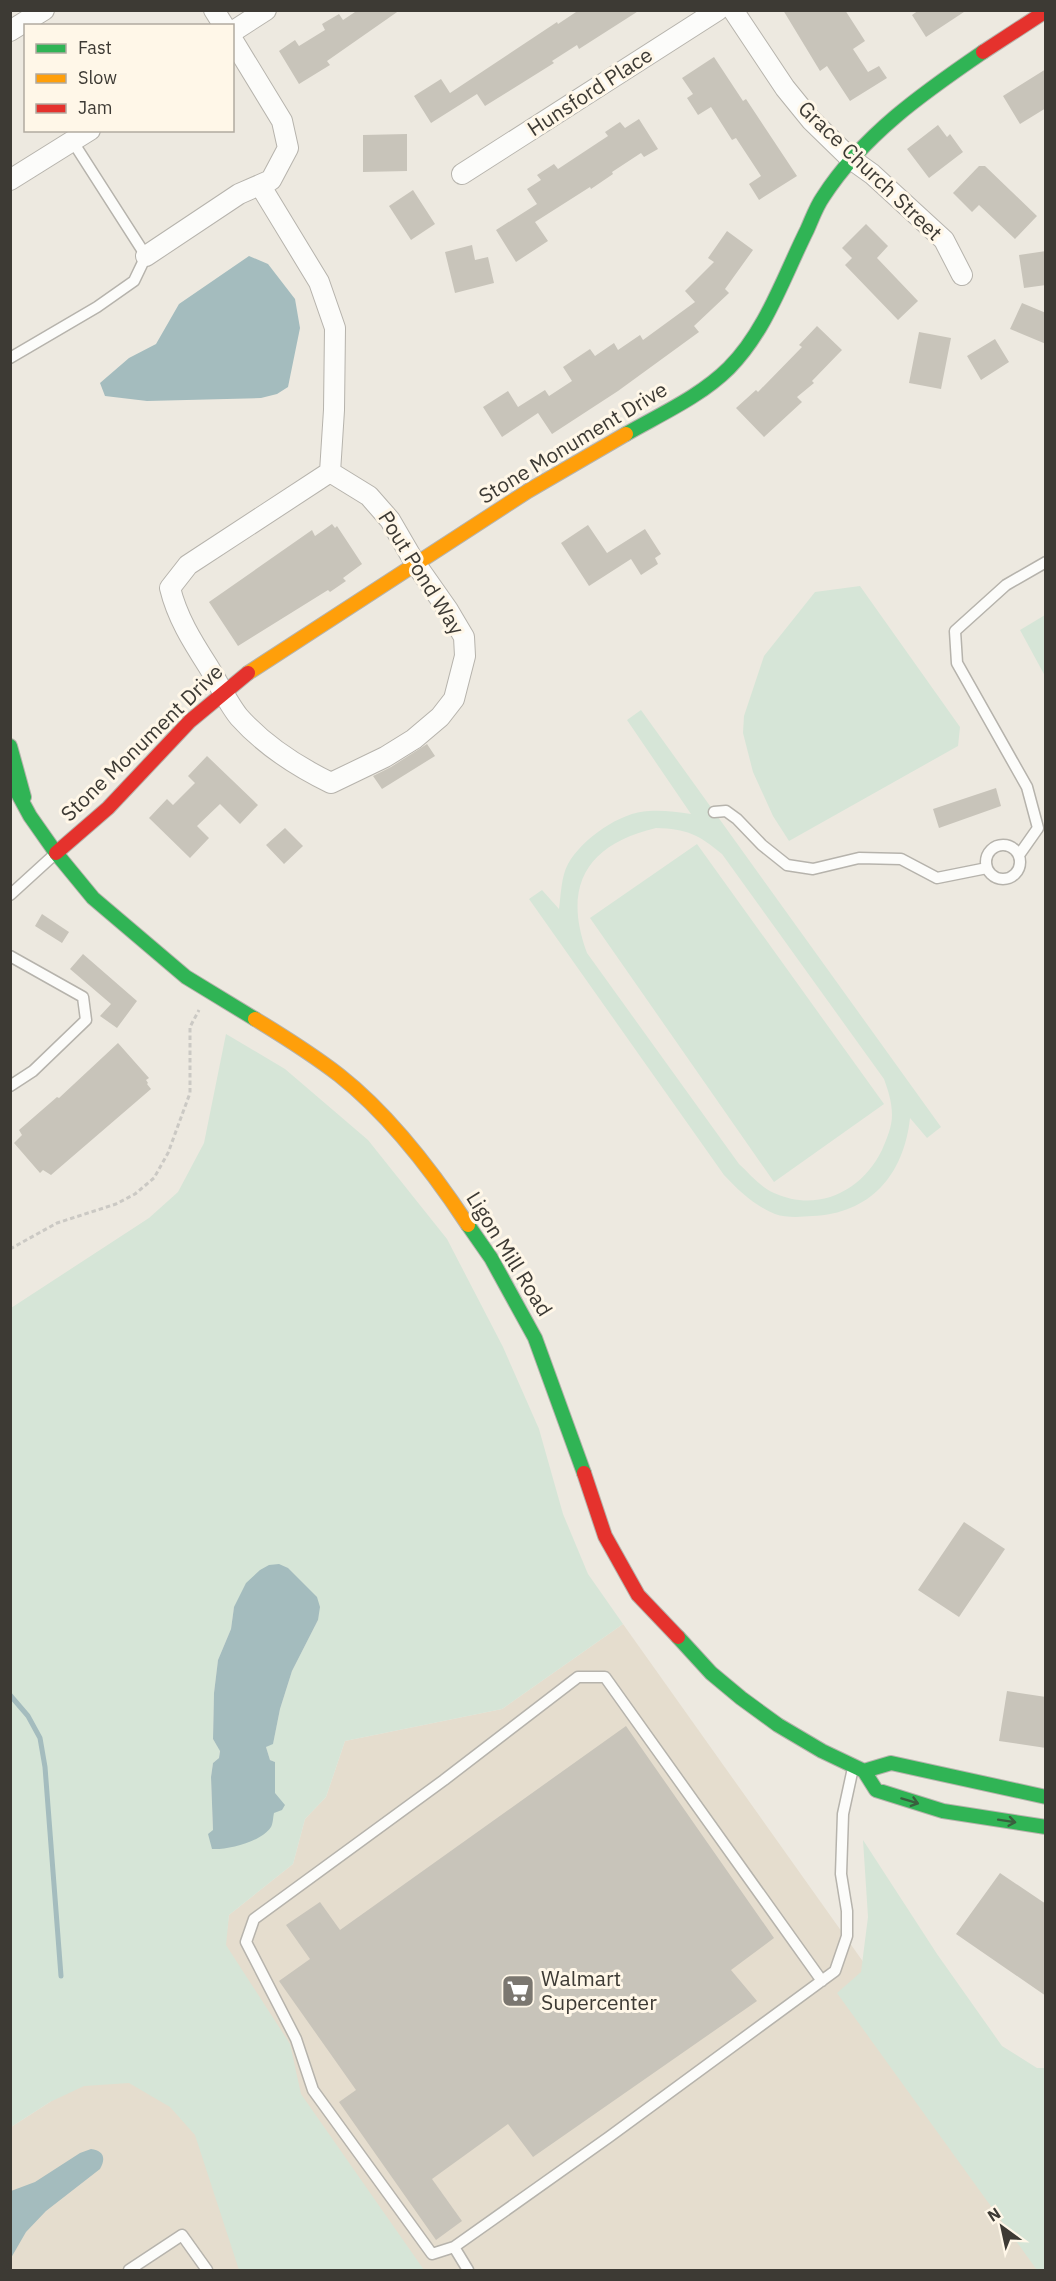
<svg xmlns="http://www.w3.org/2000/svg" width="1056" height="2281" viewBox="0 0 1056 2281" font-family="'IBM Plex Sans',sans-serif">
  <rect width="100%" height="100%" fill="#ede9e0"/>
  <!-- commercial -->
  <path fill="#e5ddce" d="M623 1624 1046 2219 1045 2270H11V2127L50 2102 225 1945 229 1915 293 1864 305 1819 326 1797 345 1741 502 1709Z"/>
  <!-- green -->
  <path fill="#d6e5d7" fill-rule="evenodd" d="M860 586 960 727 958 746 789 841 773 816 753 772 743 733 744 716 764 656 815 592Z
    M1045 615V676L1020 630Z
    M641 710 941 1127 927 1138 910 1118C904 1175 870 1214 812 1216 801 1217 786 1218 775 1214 755 1206 739 1191 724 1175L529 899 542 890 559 909C561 895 561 877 568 864 582 839 620 812 649 811 663 810 677 812 691 814L627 720ZM656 828C687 829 698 834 722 854L884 1079C888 1090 892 1102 892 1115 892 1127 887 1138 882 1150 862 1191 818 1213 774 1193 760 1187 750 1174 739 1164L587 953C562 886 587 844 656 828Z
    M697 844 884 1104 774 1182 590 918Z
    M226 1034 285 1069 368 1140 447 1239 503 1347 539 1429 563 1514 588 1574 623 1624 502 1709 345 1741 326 1797 305 1819 293 1864 229 1915 226 1945 290 2044 301 2094 424 2270H239L195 2135 170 2107 129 2083 84 2086 50 2102 11 2127V1308L149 1218 178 1192 204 1143ZM234 1607 318 1620 292 1671 280 1709 273 1743 266 1747 270 1760 275 1762V1793L271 1827 213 1831 211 1777 213 1763 219 1758 220 1750 213 1739 214 1693 218 1660 231 1629Z
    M863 1840 937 1954 1002 2046 1037 2068H1045V2270H1037L837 1993 861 1972 868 1917Z"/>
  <!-- water -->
  <path fill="#a4bcbe" d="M249 256 268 264 295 299 300 328 288 387 277 394 261 398 147 401 105 396 100 383 129 358 156 344 179 304Z
    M279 1564 288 1568 317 1597 320 1607 318 1620 292 1671 280 1709 273 1744 266 1747 270 1760 275 1762V1793L285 1805 282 1810 274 1813C273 1817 273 1824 271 1827 261 1842 228 1850 212 1849L208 1834 213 1830 211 1777 213 1763 219 1758 220 1751 213 1739 214 1693 218 1660 231 1629 234 1607 246 1583 260 1570 269 1565Z
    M91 2149C104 2151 106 2158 100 2169L46 2211 26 2232 11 2258V2191L35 2182 80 2153Z"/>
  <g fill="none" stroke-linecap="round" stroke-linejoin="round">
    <!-- stream -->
    <path stroke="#a4bcbe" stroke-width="5" d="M10 1695 28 1716 40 1738 45 1767 61 1976"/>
  </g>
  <!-- building -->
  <path fill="#c8c4ba" d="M358 10H400L327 61 330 65 299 84 279 51 295 40 299 46 325 30 322 24 339 14 343 20Z
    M579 10H640L579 49 577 45 552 61 554 63 485 106 477 94 431 123 414 96 441 79 450 93 557 22 558 24Z
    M783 10H845L865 41 853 49 868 72 879 66 887 78 850 101 827 66 820 71Z
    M919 10H967L926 37 912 15Z
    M714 57 743 101 746 99 797 176 759 200 749 184 761 176 736 138 732 140 711 107 698 115 687 98 693 94 682 78Z
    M1046 69V108L1020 124 1003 96Z
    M639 119 658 149 644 157 641 153 612 172 613 174 591 189 590 187 535 222 548 241 516 262 496 230 537 204 527 189 541 180 537 175 554 164 558 169 608 136 605 132 620 122 625 128Z
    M938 125 947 137 950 134 963 152 929 178 907 149Z
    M407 134V171L363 172V135Z
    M979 166H985L1037 216 1015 239 979 205 972 212 953 193Z
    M413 190 435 224 411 240 389 206Z
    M866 224 888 246 877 258 918 301 898 320 845 265 852 258 842 248Z
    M727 231 753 250 725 289 729 293 694 326 699 332 618 391 552 434 538 413 502 437 483 407 508 391 518 407 545 390 549 396 572 381 563 367 590 349 595 356 614 343 618 350 640 335 643 340 695 302 685 291 714 262 708 258Z
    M472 245 475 260 488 257 494 283 455 293 445 252Z
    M1046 251V285L1024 288 1019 255Z
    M1022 303 1046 313V344L1010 329Z
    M817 326 842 350 812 381 814 383 797 397 802 402 764 437 736 408 756 390 758 392 802 347 799 345Z
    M919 332 951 338 941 389 909 383Z
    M995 339 1009 362 981 380 967 356Z
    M332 524 335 528 337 526 362 564 343 578 346 581 330 592 328 590 238 646 209 602 312 530 315 536Z
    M588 525 607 553 645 529 661 554 655 558 658 564 641 575 631 559 589 586 561 543Z
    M427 744 435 756 382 789 373 776 391 767Z
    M207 756 258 805 240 824 220 804 197 826 209 838 190 858 149 818 167 799 173 805 195 783 188 776Z
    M996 788 1001 806 939 828 933 809Z
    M285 828 303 846 284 864 266 845Z
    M42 914 69 932 62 943 35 926Z
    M83 954 137 1001 117 1028 100 1016 111 1004 70 969Z
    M118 1043 149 1078 146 1080 148 1083 147 1084 151 1089 51 1175 43 1170 40 1173 14 1143 22 1135 19 1130 57 1097 59 1098Z
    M964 1522 1005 1549 959 1617 918 1590Z
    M1007 1691 1046 1697V1748L999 1741Z
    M626 1726 774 1938 731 1970 757 2001 533 2157 508 2124 432 2179 462 2221 436 2240 339 2102 356 2090 279 1981 310 1959 286 1925 320 1902 340 1930Z
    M1000 1873 1046 1904V1996L956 1934Z"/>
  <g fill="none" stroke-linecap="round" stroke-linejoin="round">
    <!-- lane casing -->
    <g stroke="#b6b3ac" stroke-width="13">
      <path id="lane" d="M10 358 97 307 134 281 146 256 73 142
        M714 812 726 811 737 819 762 845 787 865 813 869 859 858 901 859 937 878 987 868
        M986 862a17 17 0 1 1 34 0a17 17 0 1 1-34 0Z
        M1019 855 1038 828 1027 787 957 663 955 631 1006 585 1046 562
        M10 895 55 854
        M10 956 83 997 86 1020 33 1071 10 1086
        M454 2247 432 2254 313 2090 296 2039 246 1942 254 1919 444 1780 578 1677H605L822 1981
        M129 2270 182 2235 207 2270
        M468 2270 454 2247 609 2137 835 1971 847 1936V1911L841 1874 843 1814 853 1768"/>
    </g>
    <!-- street casing -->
    <g stroke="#b6b3ac" stroke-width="22">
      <path id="street" d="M214 10 224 26
        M733 10 785 88 811 120 851 159 872 174 944 240 962 275
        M10 31 44 10
        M232 32 266 10
        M462 174 718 10
        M10 180 90 130
        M260 185 319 282 335 328 334 410 330 472 369 496 390 520 415 563 448 610 464 637 465 656 454 699 440 717 414 739 385 757 331 783C298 767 264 745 239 717 227 702 218 682 208 666 192 641 177 617 170 588L188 565 330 472
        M146 256 239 194 271 180 288 148 282 121 232 39"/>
    </g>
    <!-- fast casing -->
    <g stroke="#b6b3ac" stroke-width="16">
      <path id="fast" d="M626 434C661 414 701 396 729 368 766 331 784 276 807 230 812 219 816 207 823 197 863 135 923 93 983 52
        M10 746 24 797
        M10 779 30 816 56 853 93 898 186 977 255 1019
        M468 1225 491 1258 535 1338 584 1473
        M678 1637 711 1673 741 1698 778 1725 822 1751 864 1771 876 1790 943 1811 1046 1827
        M864 1771 891 1763 1046 1797"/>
    </g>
    <!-- slow casing -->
    <g stroke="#b6b3ac" stroke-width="16">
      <path id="slow" d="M248 673 528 491 626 434
        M255 1019C283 1036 313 1055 339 1075 390 1115 433 1172 468 1225"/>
    </g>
    <!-- jam casing -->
    <g stroke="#b6b3ac" stroke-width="16">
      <path id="jam" d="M983 52 1046 11
        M56 853 108 808 190 721 248 673
        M584 1473 605 1536 638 1595 678 1637"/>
    </g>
    <!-- path -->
    <path stroke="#cbc9c4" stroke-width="3" stroke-dasharray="4.5 3" stroke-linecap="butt" d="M10 1249 57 1223 116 1204 135 1194 154 1178 168 1153 190 1093V1027L199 1010"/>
    <!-- lane -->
    <use href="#lane" stroke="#fcfcfa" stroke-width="10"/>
    <!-- street -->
    <use href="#street" stroke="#fcfcfa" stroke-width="20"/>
    <!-- fast -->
    <use href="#fast" stroke="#30b455" stroke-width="14"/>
    <!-- slow -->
    <use href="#slow" stroke="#ff9f0a" stroke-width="14"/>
    <!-- jam -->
    <use href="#jam" stroke="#e5322d" stroke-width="14"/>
  </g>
  <!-- one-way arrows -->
  <defs><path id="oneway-shaft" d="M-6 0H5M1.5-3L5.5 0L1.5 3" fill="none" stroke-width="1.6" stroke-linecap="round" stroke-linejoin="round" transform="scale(1.5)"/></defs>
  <g stroke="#395f3e">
    <use href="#oneway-shaft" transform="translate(910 1801) rotate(17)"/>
    <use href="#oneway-shaft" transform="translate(1007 1821) rotate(9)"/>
  </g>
  <!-- icons -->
  <defs>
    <g id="supermarket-square" transform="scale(1.725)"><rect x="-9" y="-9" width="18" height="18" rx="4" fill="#7b7770" stroke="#fff7e8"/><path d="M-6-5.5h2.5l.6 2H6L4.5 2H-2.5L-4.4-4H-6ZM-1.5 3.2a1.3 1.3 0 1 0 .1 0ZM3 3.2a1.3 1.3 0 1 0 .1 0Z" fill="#fff"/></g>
  </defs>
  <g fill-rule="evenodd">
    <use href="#supermarket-square" x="518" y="1991"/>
  </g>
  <g text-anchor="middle" stroke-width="6" stroke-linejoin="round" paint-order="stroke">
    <!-- street labels -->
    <g font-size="21" fill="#3d3a34" stroke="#fff7e8">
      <text transform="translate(590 92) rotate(-33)" y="7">Hunsford Place</text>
      <text transform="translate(870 171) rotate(44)" y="7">Grace Church Street</text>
      <text transform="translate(573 443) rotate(-31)" y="7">Stone Monument Drive</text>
      <text transform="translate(421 573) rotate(58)" y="7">Pout Pond Way</text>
      <text transform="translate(142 743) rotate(-44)" y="7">Stone Monument Drive</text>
      <text transform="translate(509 1254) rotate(58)" y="7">Ligon Mill Road</text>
    </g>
    <!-- poi labels -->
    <g font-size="21" fill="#3d3a34" stroke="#fff7e8" text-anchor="start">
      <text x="541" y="1986">Walmart<tspan x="541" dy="24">Supercenter</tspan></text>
    </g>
  </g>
  <!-- border -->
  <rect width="1056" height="2281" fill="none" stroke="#3d3a34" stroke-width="24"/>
  <!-- legend -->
  <rect x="24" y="24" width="210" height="108" fill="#fff7e8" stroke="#b1aba0" stroke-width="1.5"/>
  <rect x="36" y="44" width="30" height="9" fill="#30b455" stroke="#b1aba0" stroke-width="1.5"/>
  <text x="78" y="54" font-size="18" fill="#3d3a34">Fast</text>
  <rect x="36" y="74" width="30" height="9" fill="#ff9f0a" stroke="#b1aba0" stroke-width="1.5"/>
  <text x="78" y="84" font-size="18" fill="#3d3a34">Slow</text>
  <rect x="36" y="104" width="30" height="9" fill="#e5322d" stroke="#b1aba0" stroke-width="1.5"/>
  <text x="78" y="114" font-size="18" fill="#3d3a34">Jam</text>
  <!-- north arrow -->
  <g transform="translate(1002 2227) rotate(327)" stroke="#fff7e8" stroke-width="4.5" paint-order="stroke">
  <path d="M0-4.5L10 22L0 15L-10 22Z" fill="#3d3a34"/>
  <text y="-9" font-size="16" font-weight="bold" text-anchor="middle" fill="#3d3a34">N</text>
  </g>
</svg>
